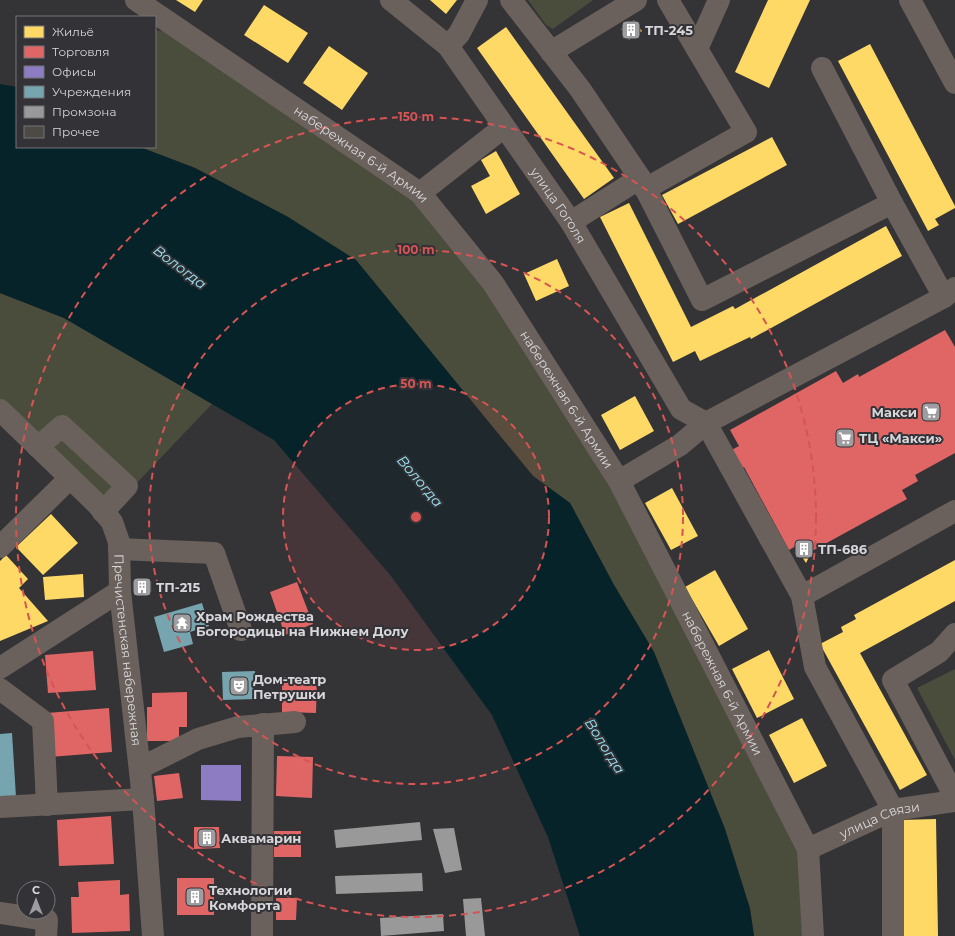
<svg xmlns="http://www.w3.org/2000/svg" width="955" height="936" viewBox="0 0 955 936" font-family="Montserrat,sans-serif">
  <rect width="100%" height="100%" fill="#343336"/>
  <!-- green -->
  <path fill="#4b4d3c" d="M528 0H593L553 29 546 25Z
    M155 30 167 32 414 200 487 289 614 484 800 851 806 936H754L750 908 725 829 654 652 614 585 570 503 533 476 356 260 288 217 195 168 140 147H155Z
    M0 293 64 318 212 404 132 488 103 498 0 401Z
    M955 669V760L917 688Z"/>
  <!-- water -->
  <path fill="#052328" d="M0 84 17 87V147H140L195 168 288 217 356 260 533 476 570 503 614 585 654 652 725 829 750 909 754 936H580L548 837 492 715 391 576 274 440 64 318 0 293Z"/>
  <!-- homes -->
  <path fill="#ffd966" d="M176 0H203L195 12Z
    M430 0H457L446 14Z
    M768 0H810L769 88 735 72Z
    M264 5 308 33 288 63 244 35Z
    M634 20 642 31 629 40 621 29Z
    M506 27 614 178 584 199 477 48Z
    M870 44 955 206V208L935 219 939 225 928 231 838 61Z
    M329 46 368 73 342 110 303 83Z
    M772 137 787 165 678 224 662 195Z
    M496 151 520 194 486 214 471 186 490 176 481 160Z
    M629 203 691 327 733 306 735 309 886 226 902 256 751 339 750 337 700 361 695 351 673 362 600 217Z
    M557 259 569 286 536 301 524 274Z
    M635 396 654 431 620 450 601 415Z
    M672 488 698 536 671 550 645 503Z
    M51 514 78 543 43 575 16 547Z
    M806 540 812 551 806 563 795 546Z
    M6 555 28 579 19 588 48 621 0 641V561Z
    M955 560V601L860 653 927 775 900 790 820 644 843 632 841 627 856 619 854 615Z
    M715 570 748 629 719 646 685 587Z
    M83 574 84 597 45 600 43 577Z
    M769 650 794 699 757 718 732 669Z
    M802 718 827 766 794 783 769 735Z
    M936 819 938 936H902L900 820Z"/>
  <!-- shops -->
  <path fill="#e06666" d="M945 330 955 347V453L915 475 918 481 902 490 907 499 812 551 806 540 789 550 744 467 738 470 728 452 739 446 730 430 836 371 843 383 858 374 859 377Z
    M297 582 313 624 285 635 270 592Z
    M93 651 96 690 48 693 45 655Z
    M282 677 317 678 316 713 282 712Z
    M187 692V727H179V741H147V707H152V693Z
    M109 708 112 752 50 757 47 713Z
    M277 756 313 757 312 798 276 796Z
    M179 773 183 798 157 801 154 776Z
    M111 816 114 864 59 866 57 820Z
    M194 827H219L220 848 194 849Z
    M274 831H301V857H274Z
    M177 878H214V915H177Z
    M120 880V895L129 894 130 931 72 933 71 897H79L78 882Z
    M276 898H297L296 920H276Z"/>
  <!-- offices -->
  <path fill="#8e7cc3" d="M201 765H241V801L201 800Z"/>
  <!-- public -->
  <path fill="#76a5af" d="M202 603 209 626 190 632 193 644 164 652 154 617Z
    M255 671 256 699 223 700 222 672Z
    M12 733 16 797 0 798V734Z"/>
  <!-- industry -->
  <path fill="#999" d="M420 822 422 840 336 848 334 830Z
    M454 828 462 870 445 873 433 829Z
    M422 873 423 891 336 894 335 876Z
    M481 898 485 936H466L463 899Z
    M443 914 444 931 381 936 380 918Z"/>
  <!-- building -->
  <path fill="#4d4a45" d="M132 581H152V592L133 593Z"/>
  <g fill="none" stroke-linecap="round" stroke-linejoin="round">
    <!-- minor -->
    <g stroke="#6a615c" stroke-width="22">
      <path id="s1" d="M136 0 420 193 493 283 619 481 808 849 813 936"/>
      <path id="s2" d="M391 0 448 46 571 222 681 409 706 423 802 596 955 511"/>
      <path d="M511 0 580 89 640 178 702 300 892 203 944 297"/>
      <path d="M910 0 955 83"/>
      <path d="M448 46 459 34 477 0"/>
      <path d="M697 49 719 0"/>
      <path d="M551 52 636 0"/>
      <path d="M822 68 892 203"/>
      <path d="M645 189 746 132 668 0"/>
      <path d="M420 193 504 127"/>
      <path d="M571 222 640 178"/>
      <path id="s3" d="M0 410 97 504 112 522 119 542 120 591 143 799 153 936"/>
      <path d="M38 447 62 426 127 486 103 512"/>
      <path d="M619 481 680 445 706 423 944 297 955 288"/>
      <path d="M0 547 70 478"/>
      <path d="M119 549 214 553 241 630"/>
      <path d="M802 596 815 667 893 810V936"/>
      <path d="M955 634 939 652 893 680 955 797"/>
      <path d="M0 668 120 591"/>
      <path d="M0 689 43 721 47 805"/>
      <path d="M140 768 198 739 238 727 295 722"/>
      <path d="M0 807 143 799"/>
      <path id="s4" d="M808 849 893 810 955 801"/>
      <path d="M0 913 47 920 46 936"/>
      <path d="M262 936 263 724"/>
    </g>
  </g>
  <!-- distance rings -->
  <circle cx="416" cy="517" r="133" fill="#d65454" fill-opacity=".12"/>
  <g fill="none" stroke="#d65454" stroke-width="2" stroke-dasharray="7 5">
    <circle cx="416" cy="517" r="133"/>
    <circle cx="416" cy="517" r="267"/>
    <circle cx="416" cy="517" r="400"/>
  </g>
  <!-- icons -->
  <defs>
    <g id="building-square" transform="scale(1)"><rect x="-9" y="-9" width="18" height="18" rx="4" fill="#9e9da0" stroke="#333237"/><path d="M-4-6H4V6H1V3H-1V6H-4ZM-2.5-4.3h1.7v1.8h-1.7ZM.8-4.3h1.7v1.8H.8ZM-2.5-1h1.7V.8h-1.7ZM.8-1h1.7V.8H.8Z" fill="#fff"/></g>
    <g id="supermarket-square" transform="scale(1)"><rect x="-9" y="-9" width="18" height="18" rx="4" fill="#9e9da0" stroke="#333237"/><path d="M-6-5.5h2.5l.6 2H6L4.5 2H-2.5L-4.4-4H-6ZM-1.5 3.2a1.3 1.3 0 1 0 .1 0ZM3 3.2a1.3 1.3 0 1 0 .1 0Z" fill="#fff"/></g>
    <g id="temple-square" transform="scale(1)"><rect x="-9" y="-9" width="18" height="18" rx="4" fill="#9e9da0" stroke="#333237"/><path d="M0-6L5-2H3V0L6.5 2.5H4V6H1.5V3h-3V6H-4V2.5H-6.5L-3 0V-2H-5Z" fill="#fff"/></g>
    <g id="theatre-square" transform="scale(1)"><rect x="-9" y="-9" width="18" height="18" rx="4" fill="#9e9da0" stroke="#333237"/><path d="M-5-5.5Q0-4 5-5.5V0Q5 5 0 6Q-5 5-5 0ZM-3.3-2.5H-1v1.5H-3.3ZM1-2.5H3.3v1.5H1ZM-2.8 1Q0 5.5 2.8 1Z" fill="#fff"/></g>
  </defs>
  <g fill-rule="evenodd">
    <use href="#building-square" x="631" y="30"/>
    <use href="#supermarket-square" x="931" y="412"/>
    <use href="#supermarket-square" x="845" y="438"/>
    <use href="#building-square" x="804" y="549"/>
    <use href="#building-square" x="142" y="587"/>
    <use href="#temple-square" x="182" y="623"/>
    <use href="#theatre-square" x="239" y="686"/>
    <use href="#building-square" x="207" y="838"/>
    <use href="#building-square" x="195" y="897"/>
  </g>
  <g text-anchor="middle" stroke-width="4" stroke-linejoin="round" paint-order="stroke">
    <!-- poi labels -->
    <g font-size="13" font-weight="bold" fill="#d7d6d9" stroke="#333237" text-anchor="start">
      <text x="645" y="35">ТП-245</text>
      <text x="917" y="417" text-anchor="end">Макси</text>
      <text x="859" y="443">ТЦ «Макси»</text>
      <text x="818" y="554">ТП-686</text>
      <text x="156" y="592">ТП-215</text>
      <text x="196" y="621">Храм Рождества<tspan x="196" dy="15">Богородицы на Нижнем Долу</tspan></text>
      <text x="253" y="684">Дом-театр<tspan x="253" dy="15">Петрушки</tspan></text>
      <text x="221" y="843">Аквамарин</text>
      <text x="209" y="895">Технологии<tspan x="209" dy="15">Комфорта</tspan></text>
    </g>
    <!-- street labels -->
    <g font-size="13" fill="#d7d6d9" stroke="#333237">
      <text dy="5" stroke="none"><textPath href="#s1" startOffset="273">набережная 6-й Армии</textPath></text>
      <text dy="5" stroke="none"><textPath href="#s2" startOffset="267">улица Гоголя</textPath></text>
      <text dy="5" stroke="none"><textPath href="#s1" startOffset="597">набережная 6-й Армии</textPath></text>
      <text dy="5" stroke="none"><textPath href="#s3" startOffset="288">Пречистенская набережная</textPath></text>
      <text dy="5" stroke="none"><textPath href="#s1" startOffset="921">набережная 6-й Армии</textPath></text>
      <text dy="5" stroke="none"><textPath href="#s4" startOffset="78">улица Связи</textPath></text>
    </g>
    <!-- water labels -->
    <g font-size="14" font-style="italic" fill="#97e6f7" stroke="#333237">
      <text transform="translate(180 267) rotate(37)" y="5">Вологда</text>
      <text transform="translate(420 481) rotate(50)" y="5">Вологда</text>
      <text transform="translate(605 746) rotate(58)" y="5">Вологда</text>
    </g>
  </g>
  <circle cx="416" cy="517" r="6" fill="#d65454" stroke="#333237" stroke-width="2"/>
  <g font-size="12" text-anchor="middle" font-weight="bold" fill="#d65454" stroke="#333237" stroke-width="4" stroke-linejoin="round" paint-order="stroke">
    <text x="416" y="121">150 m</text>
    <text x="416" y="254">100 m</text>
    <text x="416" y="388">50 m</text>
  </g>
  <!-- legend -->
  <rect x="16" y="16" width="140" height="132" fill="#333237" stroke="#757478"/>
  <rect x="24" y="26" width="20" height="12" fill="#ffd966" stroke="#757478"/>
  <text x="52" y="36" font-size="12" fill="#d7d6d9">Жильё</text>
  <rect x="24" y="46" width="20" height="12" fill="#e06666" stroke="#757478"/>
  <text x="52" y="56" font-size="12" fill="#d7d6d9">Торговля</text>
  <rect x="24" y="66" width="20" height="12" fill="#8e7cc3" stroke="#757478"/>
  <text x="52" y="76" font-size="12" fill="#d7d6d9">Офисы</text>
  <rect x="24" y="86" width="20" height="12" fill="#76a5af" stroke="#757478"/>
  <text x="52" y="96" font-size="12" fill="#d7d6d9">Учреждения</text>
  <rect x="24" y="106" width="20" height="12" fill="#999999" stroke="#757478"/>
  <text x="52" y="116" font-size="12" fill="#d7d6d9">Промзона</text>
  <rect x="24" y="126" width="20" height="12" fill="#4d4a45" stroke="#757478"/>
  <text x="52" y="136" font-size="12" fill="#d7d6d9">Прочее</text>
  <!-- north arrow -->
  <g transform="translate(36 900)"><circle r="19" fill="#333237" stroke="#757478"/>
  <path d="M0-3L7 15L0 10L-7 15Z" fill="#9e9da0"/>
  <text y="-6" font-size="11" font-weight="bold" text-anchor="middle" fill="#d7d6d9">С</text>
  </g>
</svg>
